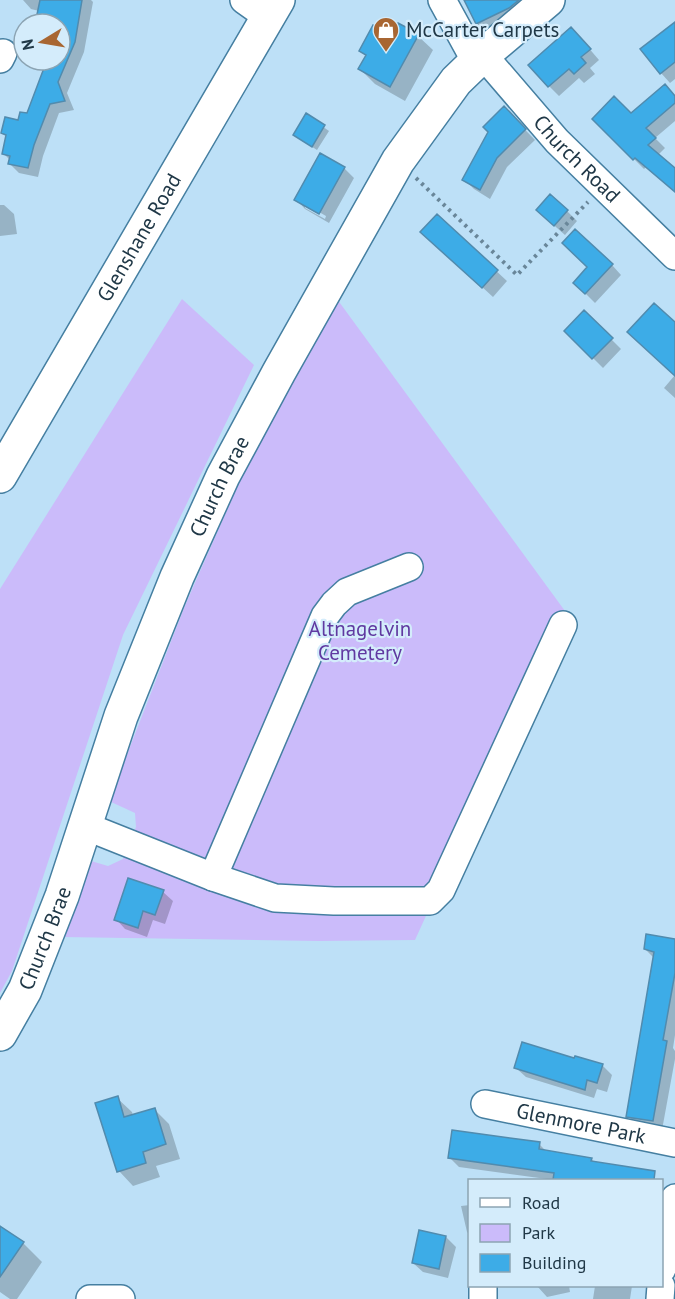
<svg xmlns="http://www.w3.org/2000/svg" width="675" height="1299" viewBox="0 0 675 1299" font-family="'PT Sans',sans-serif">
  <rect width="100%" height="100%" fill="#bde0f7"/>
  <!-- green -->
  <path fill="#cbbbfa" d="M182 299 254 365 123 635 12 971 0 993V589Z
    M337 299 565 611 415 940 318 941 62 937 91 861 108 866 123 859 136 827 135 813 109 801 184 608 280 389Z"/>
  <!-- shadow -->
  <path fill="#0003" fill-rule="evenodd" d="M23 0H91L93 2 84 52 67 93 74 110 59 113 43 156 38 177 19 173 9 163 10 160 3 153 7 137 3 133 28 115 49 60H60V24H37L39 11 31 9Z
    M475 0H529L487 33 477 24 468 4Z
    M675 24V79L670 83 661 73Z
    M398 25 418 36 433 50 405 101 375 84 360 69 367 57 361 51 392 37Z
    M581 39 599 60 590 68 595 74 584 83 579 78 559 96 549 86Z
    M675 97V121L655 138 665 148 658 155 675 169V192L646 167 644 169 594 119 631 115Z
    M504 108 535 140 507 167 490 199 474 189 464 179Z
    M306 115 329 131 317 150 294 135Z
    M344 168 354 178 329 223 305 209 296 199ZM305 204 326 216 325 219 305 208Z
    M0 205H4L14 214 17 234 0 236Z
    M567 211 577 221 565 235 548 220Z
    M437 216 507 281 493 297 432 241Z
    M612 265 621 275 595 303 575 283Z
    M584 312 621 349 603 368 566 331Z
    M675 324V398L664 388 675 375Z
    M163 892 173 901 165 924 153 920 147 937 125 929 116 919Z
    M675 940V1035L673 1048 675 1051V1059L662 1130 638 1126 628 1116 655 959 645 949Z
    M575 1060 602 1065 612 1075 607 1092 597 1089 594 1098 526 1077 516 1068Z
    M117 1098 132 1112 133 1116 154 1109 169 1124 180 1159 156 1166 160 1177 133 1186 119 1171Z
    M539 1144 547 1152 591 1159 596 1163 642 1171 652 1180H554L459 1167 449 1157Z
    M470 1205V1235L467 1232 461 1206Z
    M0 1228 23 1243 42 1262 17 1299H10L0 1292Z
    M446 1237 456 1247 448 1278 423 1272 413 1263Z
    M537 1286H569L570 1292 547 1297Z
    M595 1286H632L630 1299H593Z"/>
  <!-- building -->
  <path fill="#3dace7" stroke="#518bae" stroke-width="1.5" d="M40 0H82L75 42 58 82 65 101 50 104 34 145 28 168 8 164 10 156 2 154 6 135 1 133 5 117 18 120 20 112 27 113 47 60H60V24H35Z
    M464 0H519L509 8 476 24Z
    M675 22V62L660 74 640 49Z
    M398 23 419 34 390 87 358 69 366 55 359 51 373 25 391 35Z
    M571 27 591 49 581 57 586 63 574 74 569 69 548 87 528 65Z
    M665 84 675 96V103L646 128 656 138 648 145 675 168V192L635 158 633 160 592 119 614 96 631 113Z
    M504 106 526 129 497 158 480 190 462 180 488 132 483 127Z
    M306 113 325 125 312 147 293 135Z
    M320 153 345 167 319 214 294 200Z
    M550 194 568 210 554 226 536 210Z
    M437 214 498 270 482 288 420 232Z
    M575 229 613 264 585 294 573 283 587 267 562 243Z
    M654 303 675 322V376L627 332Z
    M584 310 613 338 592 359 564 331Z
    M128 878 164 890 155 915 143 911 138 928 114 920Z
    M646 934 675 939V973L663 1040 667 1041 653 1121 626 1117 654 952 644 949Z
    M522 1042 574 1058 575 1056 603 1064 597 1083 587 1080 585 1090 514 1068Z
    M118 1096 124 1117 155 1108 166 1144 143 1152 146 1163 117 1172 95 1103Z
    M452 1130 540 1142 539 1149 592 1158 591 1161 655 1171 654 1180H553L554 1173 448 1158Z
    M0 1226 24 1242 0 1277Z
    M419 1230 446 1236 439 1269 412 1263Z"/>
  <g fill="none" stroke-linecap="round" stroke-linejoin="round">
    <!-- minor casing -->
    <g stroke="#457fa1" stroke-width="30">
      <g id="minor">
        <path d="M244 0 268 17"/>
        <path d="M442 0 476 62"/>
        <path id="s1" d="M483 55 557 141 675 256"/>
        <path d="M0 59 3 53"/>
        <path d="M85 826 213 877 275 898 334 901H430L441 890 563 625"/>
        <path d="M213 877 325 616 334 604 347 592 409 567"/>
        <path id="s2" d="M485 1104 675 1143"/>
        <path d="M662 1269 675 1198"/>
        <path d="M90 1299H121"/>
        <path d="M483 1299V1286"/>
        <path d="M660 1299 661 1286"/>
      </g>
    </g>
    <!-- major casing -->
    <g stroke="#457fa1" stroke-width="36">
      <g id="major">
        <path id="s3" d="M0 1034 25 990 62 896 121 716 177 577 223 476 279 372 398 161 456 81 483 55 548 0"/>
      </g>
    </g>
    <!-- highway casing -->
    <g stroke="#457fa1" stroke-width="36">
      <g id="highway">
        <path id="s4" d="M0 476 278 0"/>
      </g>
    </g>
    <!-- path -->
    <path stroke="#698699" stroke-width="4" stroke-dasharray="3 4.5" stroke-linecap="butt" d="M416 178 517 275 588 202"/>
    <!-- minor -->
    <use href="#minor" stroke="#fff" stroke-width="27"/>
    <!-- major -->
    <use href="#major" stroke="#fff" stroke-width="33"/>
    <!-- highway -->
    <use href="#highway" stroke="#fff" stroke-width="33"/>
  </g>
  <!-- icons -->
  <defs>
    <g id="shop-pin" transform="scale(1.35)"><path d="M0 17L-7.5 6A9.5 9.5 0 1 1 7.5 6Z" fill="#a86632" stroke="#d4ecfb"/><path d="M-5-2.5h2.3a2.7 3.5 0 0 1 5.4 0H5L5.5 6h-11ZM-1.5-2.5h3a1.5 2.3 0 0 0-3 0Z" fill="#fff"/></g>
  </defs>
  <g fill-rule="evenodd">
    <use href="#shop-pin" x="386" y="30"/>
  </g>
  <g text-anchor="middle" stroke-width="4.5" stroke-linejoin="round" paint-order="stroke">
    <!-- poi labels -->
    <g font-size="21" fill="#203847" stroke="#d4ecfb" text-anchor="start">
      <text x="406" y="37">McCarter Carpets</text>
    </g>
    <!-- street labels -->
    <g font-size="21" fill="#203847" stroke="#d4ecfb">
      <text dy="7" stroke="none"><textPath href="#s1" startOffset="140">Church Road</textPath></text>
      <text dy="7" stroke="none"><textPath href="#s4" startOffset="276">Glenshane Road</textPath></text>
      <text dy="7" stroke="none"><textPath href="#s3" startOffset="591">Church Brae</textPath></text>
      <text dy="7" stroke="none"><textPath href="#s3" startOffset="106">Church Brae</textPath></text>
      <text dy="7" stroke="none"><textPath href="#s2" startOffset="98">Glenmore Park</textPath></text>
    </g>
    <!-- park labels -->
    <g font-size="21" fill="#6039a1" stroke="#d4ecfb">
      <text x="360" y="636">Altnagelvin<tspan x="360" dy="24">Cemetery</tspan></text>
    </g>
  </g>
  <!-- legend -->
  <rect x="468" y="1179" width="195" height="108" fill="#d4ecfb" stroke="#8ca4b3" stroke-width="1.5"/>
  <rect x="480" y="1198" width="30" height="9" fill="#ffffff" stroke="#8ca4b3" stroke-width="1.5"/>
  <text x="522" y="1209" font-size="18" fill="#203847">Road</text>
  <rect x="480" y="1224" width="30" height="18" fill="#cbbbfa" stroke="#8ca4b3" stroke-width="1.5"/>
  <text x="522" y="1239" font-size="18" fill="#203847">Park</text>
  <rect x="480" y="1254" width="30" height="18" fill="#3dace7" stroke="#8ca4b3" stroke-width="1.5"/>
  <text x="522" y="1269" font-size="18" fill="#203847">Building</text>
  <!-- north arrow -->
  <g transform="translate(42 42) rotate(259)"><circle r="28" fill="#d4ecfb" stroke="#8ca4b3" stroke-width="1.5"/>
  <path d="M0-4.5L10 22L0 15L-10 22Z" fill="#a86632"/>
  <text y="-9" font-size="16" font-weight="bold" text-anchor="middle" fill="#203847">N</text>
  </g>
</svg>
